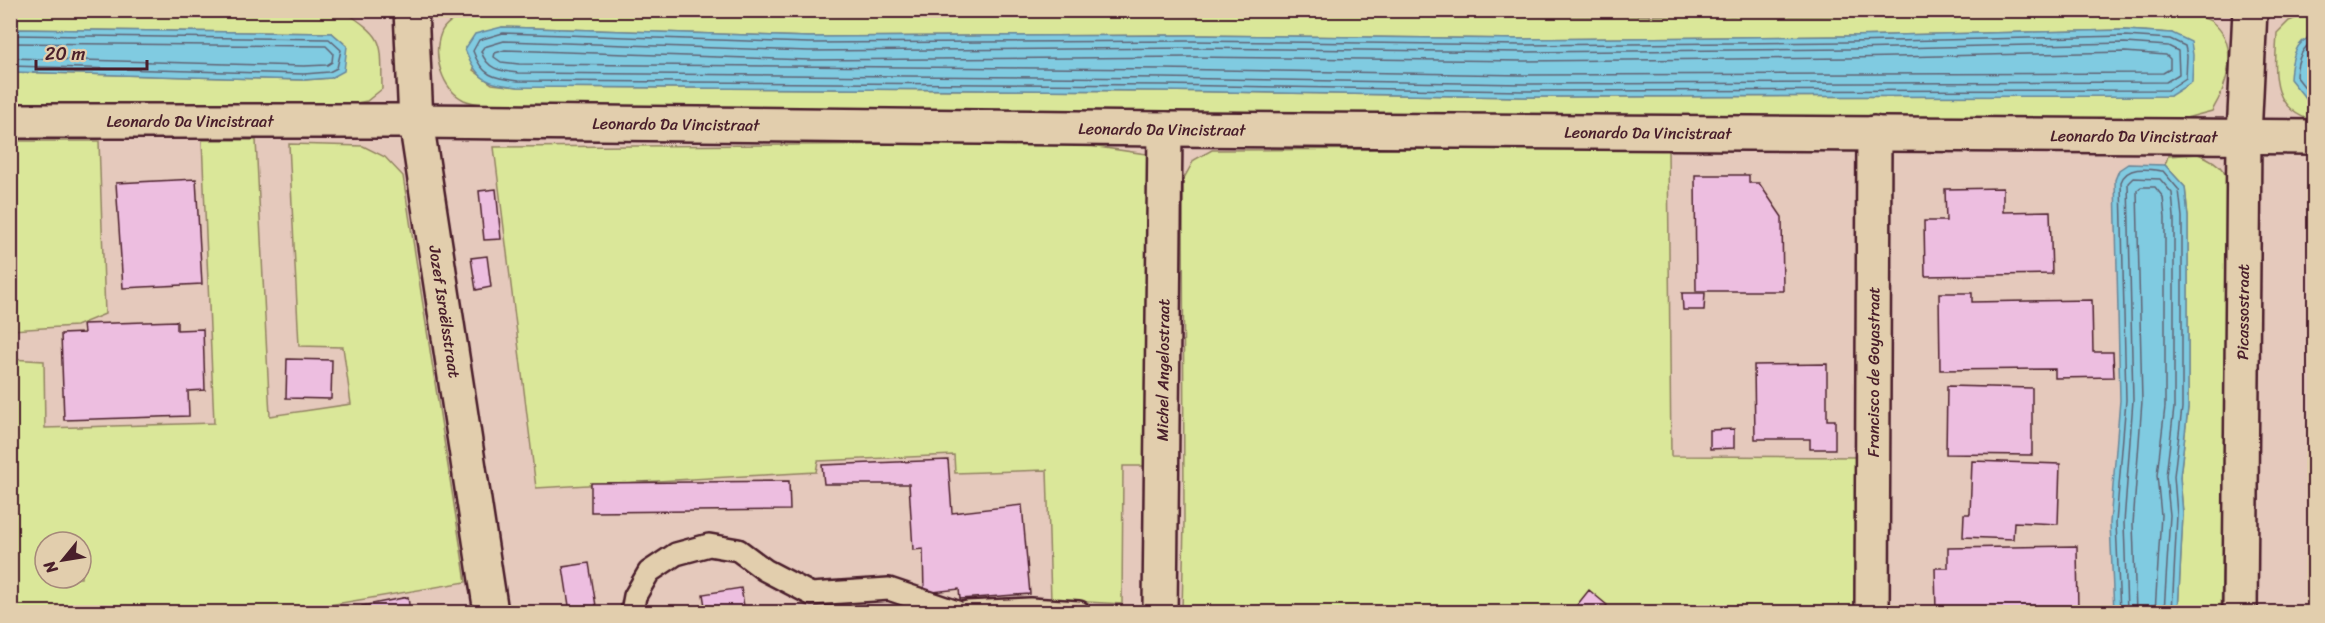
<svg xmlns="http://www.w3.org/2000/svg" width="2325" height="623" viewBox="0 0 2325 623" font-family="Sriracha,sans-serif">
  <rect width="100%" height="100%" fill="#e5c9bc"/>
  <filter id="ink" filterUnits="userSpaceOnUse"><feTurbulence type="fractalNoise" baseFrequency=".0167" numOctaves="2"/><feDisplacementMap in="SourceGraphic" scale="12" xChannelSelector="R" yChannelSelector="G"/><feConvolveMatrix kernelMatrix="1 2 1 2 8 2 1 2 1" color-interpolation-filters="sRGB"/></filter>
  <g filter="url(#ink)">
    <!-- green -->
    <path fill="#dae799" stroke="#928362" stroke-width="1.5" fill-rule="evenodd" d="M470 10 1190 11 1522 16 2194 15C2200 17 2208 19 2212 22 2241 45 2227 86 2212 111L2186 118 2129 120 1537 118 487 105C480 104 471 103 464 100 442 89 432 56 441 33 445 22 460 16 470 10ZM502 27 809 37 1191 35 1522 39 1849 36 2125 30 2172 33 2170 96 1523 97 1163 91 518 87 492 84 473 70Z
      M11 11H344C386 39 381 40 382 89L367 101 334 107 11 104V72L304 80 331 78 347 46 332 33 11 29Z
      M2306 14H2314V36L2307 38 2311 105 2314 104V121C2269 109 2275 72 2277 33L2289 21Z
      M202 140H256L270 416 351 404 343 347 299 346 289 144 363 146 385 157 403 176 466 582 288 612H11V359L44 361 45 428 214 423ZM45 542H81V578H45Z
      M11 141H99L105 314 76 326 11 330Z
      M1070 143 1153 155 1150 466H1123L1122 604 1051 600 1047 470 955 473 954 455 818 461 816 472 536 488 494 147Z
      M1668 148 1671 456 1860 457 1859 612H1182L1184 522 1183 180 1194 160 1212 150Z
      M2198 154C2225 164 2227 174 2233 201L2221 612H2178L2183 514 2180 477 2188 408V217L2185 187 2165 165 2168 156Z"/>
    <!-- water -->
    <path fill="#80cbe1" stroke="#6a8698" stroke-width="1.5" d="M502 27 809 37 1191 35 1522 39 1849 36 2125 30 2172 33 2191 42 2193 55 2192 82 2170 96 1523 97 1163 91 518 87C485 83 477 80 465 49L475 34Z
      M11 29 332 33 347 46 344 71 331 78 304 80 11 72Z
      M2314 36V104L2311 105 2290 79C2291 62 2294 40 2314 36Z
      M2128 164 2165 165 2185 187 2188 217V408L2180 477 2183 514 2178 612H2114L2110 523 2120 400 2115 180 2119 170Z"/>
    <g fill="none" stroke-linecap="round" stroke-linejoin="round">
      <!-- shore -->
      <path stroke="#606474" stroke-width="1.5" d="M503 33 809 43 1191 41 1522 45 1849 42 2125 36 2170 39 2185 46 2187 56 2186 78 2168 90 1523 91 1163 85 518 81C493 78 482 76 473 51L479 40Z
        M10 35 329 39 341 50 337 68 329 72 304 74 10 66
        M504 41 809 51 1191 48 1522 52 1849 49 2125 43 2168 46 2178 51 2179 74 2166 82 1523 84 1163 78 518 73C501 71 487 70 481 51L484 47Z
        M2314 42C2300 47 2297 63 2296 76L2314 99
        M10 43 326 46 333 53 332 62 327 65 304 66 10 58
        M505 50 809 60 1191 57 1522 61 1849 58 2125 52 2166 55 2170 59V69L2163 73 1523 75 1163 69 519 64 501 62 494 57 495 53Z
        M2120 612 2116 523 2126 400 2121 182C2127 165 2148 169 2163 171L2179 190 2182 217V408L2174 476 2177 515 2172 612
        M2127 612 2124 523 2133 400 2128 183 2133 178 2160 179 2172 193 2174 217V408L2166 476 2170 515 2164 612
        M2136 612 2133 524 2142 401 2137 190 2141 187H2155L2163 197 2165 218V407L2157 475 2161 515 2155 612"/>
    </g>
    <!-- building -->
    <path fill="#edbee0" stroke="#4a1f2b" stroke-width="1.5" d="M1695 175H1749V183H1759L1782 217 1783 291H1696Z
      M196 179 202 284 123 288 116 183Z
      M2003 188V212L2050 211 2052 274 1925 276 1924 221H1946L1945 189Z
      M496 189 501 239 484 240 479 191Z
      M487 256 491 287 476 290 471 258Z
      M1682 293H1705L1704 310H1683Z
      M1939 293H1972V302L2092 300 2093 352H2113L2114 377 2055 378V369L1940 370Z
      M177 321V330L203 329 205 390 188 391 189 416 64 420 61 334 84 333 83 324Z
      M287 359 332 360 331 399 286 398Z
      M1827 364V420H1835V449H1810V439H1755L1754 365Z
      M1947 386 2032 388V455L1946 454Z
      M1734 429V448L1710 449V430Z
      M948 460 952 513 1022 505 1030 594 960 599 959 589 924 593 923 549 913 550 909 484H824L822 465Z
      M1972 461 2060 464 2058 524 2014 522 2013 539 1963 537 1964 514H1970Z
      M789 481 790 510 591 512V483Z
      M2077 546 2078 612H1936L1935 568H1948V548Z
      M589 563 597 612H570L563 567Z
      M741 588 745 612H706L703 594Z
      M1589 590 1607 605 1601 612H1587L1577 605Z
      M408 597 410 612H364L362 606Z"/>
    <g fill="none" stroke-linecap="round" stroke-linejoin="round">
      <!-- service casing -->
      <g stroke="#4a1f2b" stroke-width="26">
        <path id="service" d="M632 612 635 596 649 572 676 554 709 545 738 550 765 570 811 594 889 589 957 612
          M967 612 1030 609 1079 612"/>
      </g>
      <!-- minor casing -->
      <g stroke="#4a1f2b" stroke-width="38">
        <g id="minor">
          <path id="s1" d="M10 121H416L1165 129 2314 137"/>
          <path id="s2" d="M1160 612 1165 129"/>
          <path id="s3" d="M1872 612 1874 133"/>
          <path id="s4" d="M2240 612 2244 136 2250 10"/>
        </g>
      </g>
      <!-- tertiary casing -->
      <g stroke="#4a1f2b" stroke-width="38">
        <g id="tertiary">
          <path id="s5" d="M411 10 416 121 491 612"/>
        </g>
      </g>
      <!-- service -->
      <use href="#service" stroke="#e2cead" stroke-width="21"/>
      <!-- minor -->
      <use href="#minor" stroke="#e2cead" stroke-width="33"/>
      <!-- tertiary -->
      <use href="#tertiary" stroke="#e2cead" stroke-width="33"/>
    </g>
  </g>
  <g text-anchor="middle" stroke-width="5" stroke-linejoin="round" paint-order="stroke">
    <!-- street labels -->
    <g font-size="16" fill="#4a1f2b" stroke="#e2cead">
      <text dy="6" stroke="none"><textPath href="#s1" startOffset="180">Leonardo Da Vincistraat</textPath></text>
      <text dy="6" stroke="none"><textPath href="#s1" startOffset="666">Leonardo Da Vincistraat</textPath></text>
      <text dy="6" stroke="none"><textPath href="#s1" startOffset="1152">Leonardo Da Vincistraat</textPath></text>
      <text dy="6" stroke="none"><textPath href="#s1" startOffset="1638">Leonardo Da Vincistraat</textPath></text>
      <text dy="6" stroke="none"><textPath href="#s1" startOffset="2124">Leonardo Da Vincistraat</textPath></text>
      <text dy="6" stroke="none"><textPath href="#s4" startOffset="300">Picassostraat</textPath></text>
      <text dy="6" stroke="none"><textPath href="#s5" startOffset="304">Jozef Israëlsstraat</textPath></text>
      <text dy="6" stroke="none"><textPath href="#s2" startOffset="242">Michel Angelostraat</textPath></text>
      <text dy="6" stroke="none"><textPath href="#s3" startOffset="240">Francisco de Goyastraat</textPath></text>
    </g>
  </g>
  <!-- margin -->
  <rect width="2325" height="623" fill="none" stroke="#e2cead" stroke-width="36"/>
  <rect x="18" y="18" width="2289" height="587" fill="none" stroke="#4a1f2b" stroke-width="2" filter="url(#ink)"/>
  <!-- north arrow -->
  <g transform="translate(63 560) rotate(240)"><circle r="28" fill="#e2cead" stroke="#a58879" stroke-width="1.5"/>
  <path d="M0-4.5L10 22L0 15L-10 22Z" fill="#4a1f2b"/>
  <text y="-9" font-size="16" font-weight="bold" text-anchor="middle" fill="#4a1f2b">N</text>
  </g>
  <!-- scale -->
  <path d="M36 60v9h111v-9" fill="none" stroke="#4a1f2b" stroke-width="3"/>
  <text x="45" y="60" font-size="18" fill="#4a1f2b" stroke="#e2cead" stroke-width="4.5" paint-order="stroke">20 m</text>
</svg>
